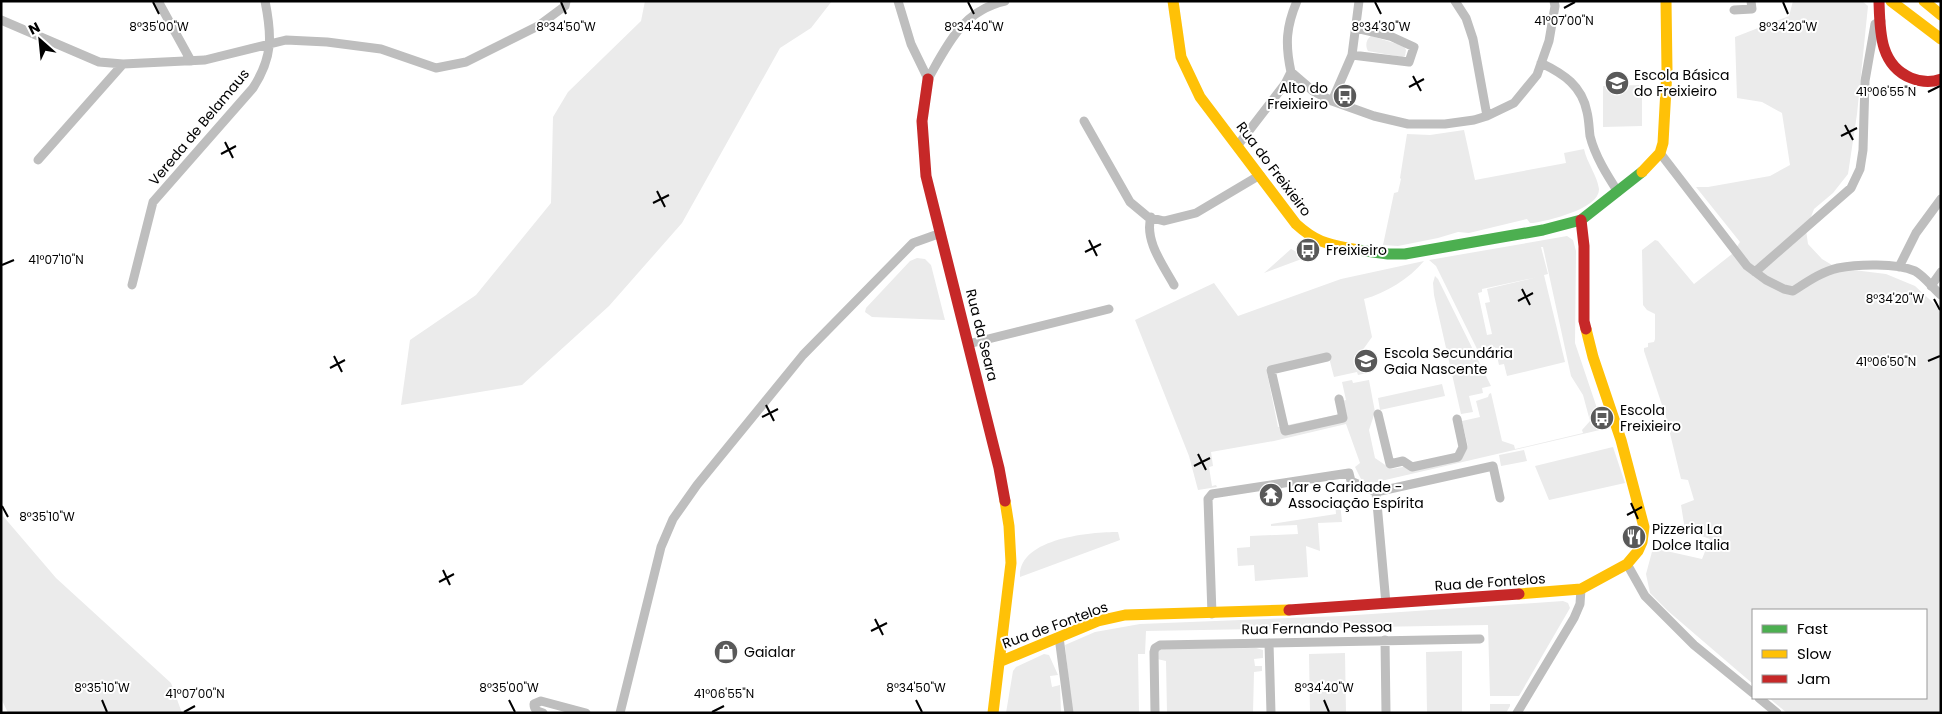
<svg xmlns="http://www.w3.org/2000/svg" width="1942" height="714" viewBox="0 0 1942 714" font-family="Poppins,sans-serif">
  <rect width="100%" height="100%" fill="#fff"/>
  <!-- green -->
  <path fill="#ebebeb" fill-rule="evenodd" d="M645 1H832L811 28 780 48 682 223 609 306 522 385 401 405 410 340 476 295 551 203 553 117 568 92 641 21Z
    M1793 1H1862L1868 6 1857 114 1848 174 1833 193 1814 209 1806 230 1808 244 1822 259 1837 268 1886 274 1915 286 1941 310V713H1787L1769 698H1926V610H1753V684L1668 611 1650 593 1646 574 1653 548 1702 559 1710 539 1685 530 1681 505 1694 500 1688 480 1681 479 1666 417 1644 351V348L1648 347V343L1654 342 1655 339V314L1647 310 1643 305 1642 250 1655 240 1658 241 1694 284 1732 254 1740 242 1696 187H1708L1770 176 1790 165 1782 113 1762 102 1737 98 1735 37 1789 16Z
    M1371 36 1404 46 1406 50 1405 56 1402 57 1368 51C1365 46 1366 39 1371 36Z
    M1642 85V126L1603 127V86Z
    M1464 130 1475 180 1566 163 1564 153 1584 149C1587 163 1597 175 1599 189 1600 209 1547 221 1533 223H1530L1527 219 1469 233 1458 232 1438 238 1398 246 1383 245 1394 193 1398 192 1401 179 1400 178 1407 134 1430 135Z
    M1567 236 1573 240 1576 251 1575 343 1604 429 1368 484 1361 479 1355 467 1360 463 1346 424 1274 441 1211 452 1213 466 1209 467 1212 486 1216 485 1217 487 1198 490 1189 456 1135 320 1214 283 1238 316 1341 279 1424 261C1409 279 1386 293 1364 299L1372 337 1362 351 1367 373 1358 375 1357 372 1334 377 1328 354 1266 368 1278 427 1345 413 1342 401 1346 400 1342 382 1352 380 1353 383 1369 380 1375 412 1369 430 1375 458 1391 469 1461 457 1468 447 1462 421 1480 417 1476 401 1488 397 1489 394 1491 393 1502 441 1514 445 1515 449 1583 433 1582 430 1590 421 1583 395 1571 376 1543 247H1541L1548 274 1544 275 1565 362 1507 376 1504 364 1499 365 1495 347 1479 353 1436 266 1429 260ZM1538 277 1487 289 1490 302 1485 303 1492 334 1487 335 1478 293 1482 292V289Z
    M1291 249 1307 257 1264 273Z
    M917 258 925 259 931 265 945 320 872 317 865 312 866 308 910 261Z
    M1435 276 1438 279 1491 386 1482 388 1483 393 1469 396 1473 412 1461 414 1434 295 1433 283Z
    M1442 384 1445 396 1380 410 1378 398Z
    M1613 447 1625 483 1549 500 1535 466Z
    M1524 450 1527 461 1501 466 1499 455Z
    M1335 501H1340L1342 522 1318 523 1320 551 1306 546 1308 577 1255 581 1254 565 1238 566 1237 548 1250 547V536L1298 534 1297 525 1271 526V524L1336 514Z
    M3 516 56 578 171 683 182 713H8L1 698Z
    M1118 532 1120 540 1020 577C1018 538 1091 532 1118 532Z
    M1563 601 1568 603 1570 608 1519 696H1490L1488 625 1146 631 1145 654H1138L1139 713H1072L1065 645 1095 632 1140 624 1342 616Z
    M1256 648 1263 650V658L1254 659 1255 666H1262V671L1254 672 1253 713H1167L1166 661 1157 659V649Z
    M1462 651V713H1427L1426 652Z
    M1345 653 1346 713H1310L1309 654Z
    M1044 654 1049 655 1058 675 1050 676 1052 687 1060 685 1061 713H1006L1013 671 1016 667Z
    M1490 704H1510V706L1506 713H1490Z"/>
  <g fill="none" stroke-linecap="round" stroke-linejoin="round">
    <!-- street -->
    <path stroke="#bebebe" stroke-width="9" d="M158 1 191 61
      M898 1 911 44 928 79C948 44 962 11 1005 1
      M1455 1 1466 18 1473 39 1487 116
      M1734 10 1752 9 1751 1
      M1 20 99 62 123 64 205 60 286 40 327 42 381 49 436 68 466 62 538 26 565 6 566 1
      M1352 55 1409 62 1414 47 1390 36 1356 28
      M1541 63C1564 74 1582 86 1587 112 1589 120 1589 128 1590 136 1595 156 1607 175 1618 192
      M1291 72 1313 91 1332 101 1374 116 1408 124H1445L1474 120 1487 116 1514 103 1537 75 1549 41 1555 6 1554 1
      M1332 101 1352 55 1359 1
      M1084 121 1130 202 1148 217 1164 221 1196 213 1260 175
      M1238 145 1285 84 1291 72C1285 44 1286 27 1297 1
      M1660 153 1747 266 1766 280 1784 289 1793 291C1807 282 1821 272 1838 268 1858 264 1896 263 1915 271 1924 276 1933 288 1941 295
      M38 160 123 64
      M1151 217C1144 240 1163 265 1174 285
      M1899 267 1916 233 1941 199
      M1755 272 1851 188 1860 169 1863 150 1865 81 1875 24 1881 21
      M132 285 153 202 253 88C273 57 272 36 265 1
      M1931 286 1941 272
      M968 344 1109 309
      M1327 357 1271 370 1285 431 1343 418 1339 399
      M1378 414 1390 464 1403 461 1412 467 1458 457 1463 447 1457 419
      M1376 492 1493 466 1500 498
      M1376 492 1386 604
      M1627 564 1645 596 1694 645 1753 693
      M1212 614 1208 499 1212 494 1349 473 1351 481 1376 492
      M1059 637 1069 713
      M1385 640 1386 713
      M1269 643 1271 713
      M1759 698 1777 713
      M543 713C537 711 534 710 534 704L541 701 586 713
      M620 713 661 547 673 519 697 485 803 355 913 243 941 233
      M1155 713 1154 652 1155 648 1160 645 1480 639
      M1517 713 1574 618 1580 604 1581 589"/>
    <!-- fast -->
    <path stroke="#4caf50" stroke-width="11" d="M1358 250 1388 254H1405L1543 230 1581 220 1642 172"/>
    <!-- slow -->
    <path stroke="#ffc107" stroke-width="11" d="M1173 1 1181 57 1200 97 1296 224C1318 244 1329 244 1358 250
      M1891 1 1941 39
      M1924 1 1941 15
      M1642 172 1660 153 1663 143 1667 70 1666 1
      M1519 594 1581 589 1627 564 1638 551 1642 542 1644 527 1621 440 1593 357 1586 329
      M999 662 1098 621 1125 615 1289 610
      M993 713 1011 563 1009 526 1005 501"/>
    <!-- jam -->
    <path stroke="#c62828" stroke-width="11" d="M1879 1C1880 30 1879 65 1911 78 1921 82 1931 83 1941 79
      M928 79 922 121 926 176 999 468 1005 501
      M1581 220 1584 246V321L1586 329
      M1289 610 1519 594"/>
  </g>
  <!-- ticks -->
  <path fill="none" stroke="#000" stroke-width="2" d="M153 2 159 14M561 2 566 14M968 2 974 14M1375 2 1381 14M1783 2 1788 14M1564 8 1575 2M1413 76 1421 91M1409 87 1424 79M1928 92 1940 86M1845 125 1853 140M1841 136 1857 128M225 142 233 158M221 154 236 146M657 191 665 207M653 203 669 195M1089 240 1097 256M1085 252 1101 244M2 265 14 260M1522 289 1530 305M1934 299 1940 310M1518 301 1533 293M334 356 342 372M1928 361 1940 356M330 368 345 360M766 405 774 421M762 417 778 409M1198 454 1206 470M1194 466 1210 458M1631 503 1638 519M2 506 8 517M1627 515 1642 507M443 570 450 585M439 582 454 574M875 619 883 635M871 631 887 623M102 700 107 712M509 700 515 712M916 700 922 712M1324 700 1329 712M184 712 195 706M712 712 724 706"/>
  <!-- icons -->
  <defs>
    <g id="school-disc" transform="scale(1.25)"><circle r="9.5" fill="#595959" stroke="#fff"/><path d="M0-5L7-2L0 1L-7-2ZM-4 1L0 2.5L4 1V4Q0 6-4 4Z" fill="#fff"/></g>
    <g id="bus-disc" transform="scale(1.25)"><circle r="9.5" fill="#595959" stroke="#fff"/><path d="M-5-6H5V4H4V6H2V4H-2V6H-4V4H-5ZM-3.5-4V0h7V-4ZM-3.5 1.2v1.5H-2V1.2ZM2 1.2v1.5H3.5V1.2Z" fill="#fff"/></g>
    <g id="temple-disc" transform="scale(1.25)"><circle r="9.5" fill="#595959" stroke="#fff"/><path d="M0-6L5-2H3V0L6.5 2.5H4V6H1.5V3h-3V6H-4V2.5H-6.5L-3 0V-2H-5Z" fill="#fff"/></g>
    <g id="restaurant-disc" transform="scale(1.25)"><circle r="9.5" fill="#595959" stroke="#fff"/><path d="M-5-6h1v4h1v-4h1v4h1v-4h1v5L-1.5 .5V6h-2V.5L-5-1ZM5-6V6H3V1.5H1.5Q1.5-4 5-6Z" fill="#fff"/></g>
    <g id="shop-disc" transform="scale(1.25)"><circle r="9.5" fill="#595959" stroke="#fff"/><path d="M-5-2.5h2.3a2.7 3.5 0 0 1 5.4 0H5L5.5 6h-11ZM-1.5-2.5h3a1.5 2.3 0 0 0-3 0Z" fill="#fff"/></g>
  </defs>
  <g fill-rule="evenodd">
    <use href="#school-disc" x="1617" y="83"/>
    <use href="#bus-disc" x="1345" y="96"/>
    <use href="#bus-disc" x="1308" y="250"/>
    <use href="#school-disc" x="1366" y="361"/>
    <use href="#bus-disc" x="1602" y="418"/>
    <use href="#temple-disc" x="1271" y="495"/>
    <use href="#restaurant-disc" x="1634" y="537"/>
    <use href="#shop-disc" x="726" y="652"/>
  </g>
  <g text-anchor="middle" stroke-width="4" stroke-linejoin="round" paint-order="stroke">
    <!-- poi labels -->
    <g font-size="14" fill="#000" stroke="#fff" text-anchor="start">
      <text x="1634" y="80">Escola Básica<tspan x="1634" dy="16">do Freixieiro</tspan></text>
      <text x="1328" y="93" text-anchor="end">Alto do<tspan x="1328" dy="16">Freixieiro</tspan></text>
      <text x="1326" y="255">Freixieiro</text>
      <text x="1384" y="358">Escola Secundária<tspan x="1384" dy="16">Gaia Nascente</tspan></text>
      <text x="1620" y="415">Escola<tspan x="1620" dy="16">Freixieiro</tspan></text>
      <text x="1288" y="492">Lar e Caridade -<tspan x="1288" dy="16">Associação Espírita</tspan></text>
      <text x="1652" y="534">Pizzeria La<tspan x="1652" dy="16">Dolce Italia</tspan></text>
      <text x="744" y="657">Gaialar</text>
    </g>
    <!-- street labels -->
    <g font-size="14" fill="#000" stroke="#fff">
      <text transform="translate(199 127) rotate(-50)" y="5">Vereda de Belamaus</text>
      <text transform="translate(1274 169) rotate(53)" y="5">Rua do Freixieiro</text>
      <text transform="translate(982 335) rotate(76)" y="5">Rua da Seara</text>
      <text transform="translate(1490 582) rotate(-4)" y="5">Rua de Fontelos</text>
      <text transform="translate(1055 625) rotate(-20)" y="5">Rua de Fontelos</text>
      <text transform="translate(1317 628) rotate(-1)" y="5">Rua Fernando Pessoa</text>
    </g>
  </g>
  <g font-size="12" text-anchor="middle" fill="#000" stroke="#fff" stroke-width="4" stroke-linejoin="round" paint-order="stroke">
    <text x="1564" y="25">41°07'00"N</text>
    <text x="1788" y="31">8°34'20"W</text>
    <text x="159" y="31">8°35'00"W</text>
    <text x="566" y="31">8°34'50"W</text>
    <text x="974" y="31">8°34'40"W</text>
    <text x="1381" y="31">8°34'30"W</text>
    <text x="1886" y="96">41°06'55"N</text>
    <text x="56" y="264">41°07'10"N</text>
    <text x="1895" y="303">8°34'20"W</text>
    <text x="1886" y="366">41°06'50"N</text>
    <text x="47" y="521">8°35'10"W</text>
    <text x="102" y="692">8°35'10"W</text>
    <text x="509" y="692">8°35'00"W</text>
    <text x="916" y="692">8°34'50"W</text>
    <text x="1324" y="692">8°34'40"W</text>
    <text x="195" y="698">41°07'00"N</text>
    <text x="724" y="698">41°06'55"N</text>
  </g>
  <!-- border -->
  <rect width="1942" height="714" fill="none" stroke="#000000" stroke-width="5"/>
  <!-- legend -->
  <rect x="1752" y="609" width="175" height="90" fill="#ffffff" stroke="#999999"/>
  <rect x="1762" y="625" width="25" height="8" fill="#4caf50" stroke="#999999"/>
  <text x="1797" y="634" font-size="15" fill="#000000">Fast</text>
  <rect x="1762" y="650" width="25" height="8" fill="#ffc107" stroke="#999999"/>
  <text x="1797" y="659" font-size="15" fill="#000000">Slow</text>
  <rect x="1762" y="675" width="25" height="8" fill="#c62828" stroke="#999999"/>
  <text x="1797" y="684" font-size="15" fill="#000000">Jam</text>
  <!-- north arrow -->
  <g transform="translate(40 40) rotate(333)" stroke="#ffffff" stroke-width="4" paint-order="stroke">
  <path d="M0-4L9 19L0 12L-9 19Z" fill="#000000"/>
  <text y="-8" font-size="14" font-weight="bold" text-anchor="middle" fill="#000000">N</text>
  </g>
</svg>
